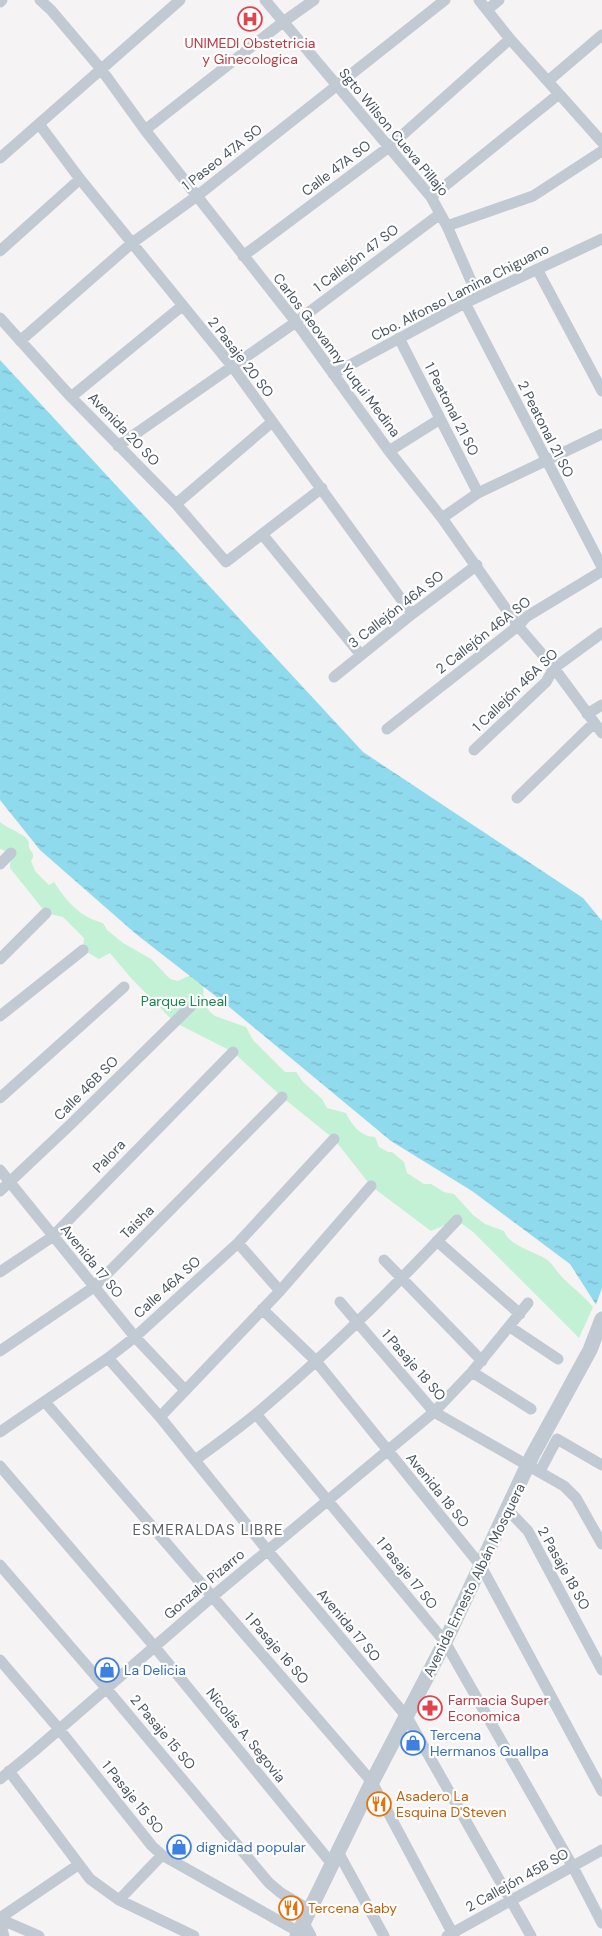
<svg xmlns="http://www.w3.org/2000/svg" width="602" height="1936" viewBox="0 0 602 1936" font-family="'DM Sans',sans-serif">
  <defs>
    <pattern id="water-ripples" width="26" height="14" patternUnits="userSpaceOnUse" patternTransform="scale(1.25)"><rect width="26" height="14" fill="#90daee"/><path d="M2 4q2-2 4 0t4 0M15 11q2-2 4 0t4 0" fill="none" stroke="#78b4c4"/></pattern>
  </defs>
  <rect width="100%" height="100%" fill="#f5f3f3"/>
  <!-- park -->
  <path fill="#c3f1d5" d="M0 822C7 828 25 835 27 839 30 844 28 841 29 847 31 853 36 854 31 861L35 871 49 885 54 882C67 902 80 917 103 923L107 930 123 943 151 959 170 979 178 981 193 974 204 982 203 995 209 1011 215 1016 246 1027 253 1040 285 1072H296L303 1082 322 1099 327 1108 346 1113C352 1126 362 1137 375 1137L379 1147 388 1152H392L404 1162 407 1173 424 1184H431L444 1192 454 1194 473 1215 485 1224 504 1231C509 1246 533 1251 546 1259 553 1264 558 1274 565 1280 574 1289 584 1296 593 1307L579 1338 473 1232 457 1220 431 1231 371 1186 334 1139 282 1097 233 1052 174 1022 131 978 110 953 99 959 83 950 84 938 63 917 46 913 10 868 11 853 0 849Z"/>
  <!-- water -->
  <path fill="url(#water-ripples)" d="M0 360 363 752 583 898 602 921V1314L570 1264 472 1191 391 1141 222 1001 136 934 40 850 0 800Z"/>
  <!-- pier -->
  <path fill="#f5f3f3" d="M602 1288V1316L595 1307Z"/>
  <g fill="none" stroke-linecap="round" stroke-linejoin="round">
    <!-- minor -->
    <path stroke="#c1cad2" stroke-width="11" d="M40 0 51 10 101 69 145 130 296 322 389 451 442 518 518 626 554 668 602 733
      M265 0 431 197 447 226 478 297
      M479 0 510 39 602 142
      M0 2 2 0
      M487 10 499 0
      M548 81 602 35
      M39 124 80 179 232 366 412 614
      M145 130 283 22 314 0
      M0 158 180 0
      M431 197 559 94
      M447 226 533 196 602 151
      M0 251 80 179
      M243 256 389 147 510 39
      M537 269 602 391
      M465 303 602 567
      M0 318 71 397 176 504 226 562 322 488
      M399 338 478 493
      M20 341 132 243 197 196 445 0
      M333 374 465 303 602 239
      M71 397 182 306
      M118 446 296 322 440 214
      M389 451 440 419
      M176 504 272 422
      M442 518 478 493 602 434
      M262 534 361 655
      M334 677 412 614 477 565
      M587 714 602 705
      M387 729 518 626 526 617 602 571
      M474 750 546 682 554 668 602 633
      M517 798 594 723
      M0 864 11 853
      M0 959 46 913
      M0 1016 83 950
      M0 1098 124 987
      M0 1170 135 1337 185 1390
      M0 1191 71 1124 191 1006
      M437 1241 520 1314
      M238 1243 280 1291
      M384 1260 482 1361
      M0 1272 52 1237 233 1052
      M340 1302 434 1412 564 1486 576 1498 602 1544
      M262 1309 315 1360 481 1566 602 1791
      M510 1327 558 1359
      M0 1351 94 1287 282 1097
      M108 1358 160 1417 268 1551 407 1717 531 1936
      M472 1372 531 1409
      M45 1402 372 1782 454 1936
      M256 1414 445 1642 573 1867 602 1923
      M160 1417 280 1291 371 1186
      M0 1432 108 1358 135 1337 238 1243 334 1139
      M195 1460C216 1445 236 1430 256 1414 327 1354 394 1288 457 1220
      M0 1466 154 1646 332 1864
      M540 1471 557 1439 602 1465
      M508 1510 528 1531 602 1670
      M0 1565 106 1688 269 1883 281 1893 310 1910
      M0 1660 59 1729 152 1846 162 1855 299 1932
      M9 1771 90 1879 119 1900 194 1936
      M0 1779 33 1752 213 1596 434 1412 472 1372 528 1303
      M338 1852 384 1936
      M119 1900 162 1855
      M0 1918 78 1865
      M0 1919 39 1936
      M0 1923 4 1936
      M304 1923 311 1936
      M447 1936 602 1850"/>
    <!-- tertiary -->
    <path stroke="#c1cad2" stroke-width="15" d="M297 1936 372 1782 445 1642 532 1456 590 1350 602 1319"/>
  </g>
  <!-- icons -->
  <defs>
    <g id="hospital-ring" transform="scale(1.25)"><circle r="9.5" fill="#fff" stroke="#e0444e" stroke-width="1.5"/><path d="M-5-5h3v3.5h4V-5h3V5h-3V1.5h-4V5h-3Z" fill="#e0444e"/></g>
    <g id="shop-ring" transform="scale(1.25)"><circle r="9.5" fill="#fff" stroke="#3f7fe0" stroke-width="1.5"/><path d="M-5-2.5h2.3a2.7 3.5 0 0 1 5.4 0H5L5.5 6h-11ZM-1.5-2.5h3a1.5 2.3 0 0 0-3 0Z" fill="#3f7fe0"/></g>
    <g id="pharmacy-ring" transform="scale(1.25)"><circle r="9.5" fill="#fff" stroke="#e0444e" stroke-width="1.5"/><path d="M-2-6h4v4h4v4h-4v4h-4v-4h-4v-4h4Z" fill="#e0444e"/></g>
    <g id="restaurant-ring" transform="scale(1.25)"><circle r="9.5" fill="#fff" stroke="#e8710a" stroke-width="1.5"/><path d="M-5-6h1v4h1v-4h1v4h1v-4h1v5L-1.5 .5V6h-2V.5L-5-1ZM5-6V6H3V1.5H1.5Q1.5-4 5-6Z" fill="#e8710a"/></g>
  </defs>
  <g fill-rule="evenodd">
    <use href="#hospital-ring" x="250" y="19"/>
    <use href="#shop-ring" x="107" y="1670"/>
    <use href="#pharmacy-ring" x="430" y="1708"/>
    <use href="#shop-ring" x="413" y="1743"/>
    <use href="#restaurant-ring" x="379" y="1804"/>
    <use href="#shop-ring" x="179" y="1847"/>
    <use href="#restaurant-ring" x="291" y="1908"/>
  </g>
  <g text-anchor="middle" stroke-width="4.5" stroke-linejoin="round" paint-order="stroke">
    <!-- health labels -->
    <g font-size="14" fill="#be3a42" stroke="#fff">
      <text x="250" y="48">UNIMEDI Obstetricia<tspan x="250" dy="16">y Ginecologica</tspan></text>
      <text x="448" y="1705" text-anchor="start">Farmacia Super<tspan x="448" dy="16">Economica</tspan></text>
    </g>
    <!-- street labels -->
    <g font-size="14" fill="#4a5661" stroke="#fff">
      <text transform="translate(394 132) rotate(50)" y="5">Sgto Wilson Cueva Pillajo</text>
      <text transform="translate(222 157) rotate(-38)" y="5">1 Paseo 47A SO</text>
      <text transform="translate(336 168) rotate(-37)" y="5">Calle 47A SO</text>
      <text transform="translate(356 258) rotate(-37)" y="5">1 Callejón 47 SO</text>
      <text transform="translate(460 292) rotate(-27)" y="5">Cbo. Alfonso Lamina Chiguano</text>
      <text transform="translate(337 355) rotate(53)" y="5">Carlos Geovanny Yuqui Medina</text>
      <text transform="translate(241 357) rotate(52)" y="5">2 Pasaje 20 SO</text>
      <text transform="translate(452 409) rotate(63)" y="5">1 Peatonal 21 SO</text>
      <text transform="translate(124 429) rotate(46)" y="5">Avenida 20 SO</text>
      <text transform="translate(546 429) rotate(63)" y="5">2 Peatonal 21 SO</text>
      <text transform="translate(396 609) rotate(-38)" y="5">3 Callejón 46A SO</text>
      <text transform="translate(483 635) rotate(-38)" y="5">2 Callejón 46A SO</text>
      <text transform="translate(515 690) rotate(-44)" y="5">1 Callejón 46A SO</text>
      <text transform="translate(86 1088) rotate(-45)" y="5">Calle 46B SO</text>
      <text transform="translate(109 1156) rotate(-46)" y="5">Palora</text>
      <text transform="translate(137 1222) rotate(-45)" y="5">Taisha</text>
      <text transform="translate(92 1261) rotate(51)" y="5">Avenida 17 SO</text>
      <text transform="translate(167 1287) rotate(-42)" y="5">Calle 46A SO</text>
      <text transform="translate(414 1365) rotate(49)" y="5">1 Pasaje 18 SO</text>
      <text transform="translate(438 1490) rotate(51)" y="5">Avenida 18 SO</text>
      <text transform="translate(564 1568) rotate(61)" y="5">2 Pasaje 18 SO</text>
      <text transform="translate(407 1573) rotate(51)" y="5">1 Pasaje 17 SO</text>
      <text transform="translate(474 1580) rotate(-64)" y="5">Avenida Ernesto Albán Mosquera</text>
      <text transform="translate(204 1584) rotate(-40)" y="5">Gonzalo Pizarro</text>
      <text transform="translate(349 1625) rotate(50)" y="5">Avenida 17 SO</text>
      <text transform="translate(277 1648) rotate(49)" y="5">1 Pasaje 16 SO</text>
      <text transform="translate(163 1732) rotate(50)" y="5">2 Pasaje 15 SO</text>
      <text transform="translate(246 1735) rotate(51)" y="5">Nicolás A. Segovia</text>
      <text transform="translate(133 1797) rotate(51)" y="5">1 Pasaje 15 SO</text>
      <text transform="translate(517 1880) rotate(-29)" y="5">2 Callejón 45B SO</text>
    </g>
    <!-- park labels -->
    <g font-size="14" fill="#17864f" stroke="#fff">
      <text x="184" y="1006">Parque Lineal</text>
    </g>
    <!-- shop labels -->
    <g font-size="14" fill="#366cbe" stroke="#fff" text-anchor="start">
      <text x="124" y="1675">La Delicia</text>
      <text x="430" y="1740">Tercena<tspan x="430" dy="16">Hermanos Guallpa</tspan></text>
      <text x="196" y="1852">dignidad popular</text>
    </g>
    <!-- food labels -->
    <g font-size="14" fill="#c56008" stroke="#fff" text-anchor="start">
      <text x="396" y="1801">Asadero La<tspan x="396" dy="16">Esquina D'Steven</tspan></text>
      <text x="308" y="1913">Tercena Gaby</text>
    </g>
    <!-- neighbourhood labels -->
    <g font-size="15" letter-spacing="1" fill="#5f6368" stroke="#fff">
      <text x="208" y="1535">ESMERALDAS LIBRE</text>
    </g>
  </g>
</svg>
